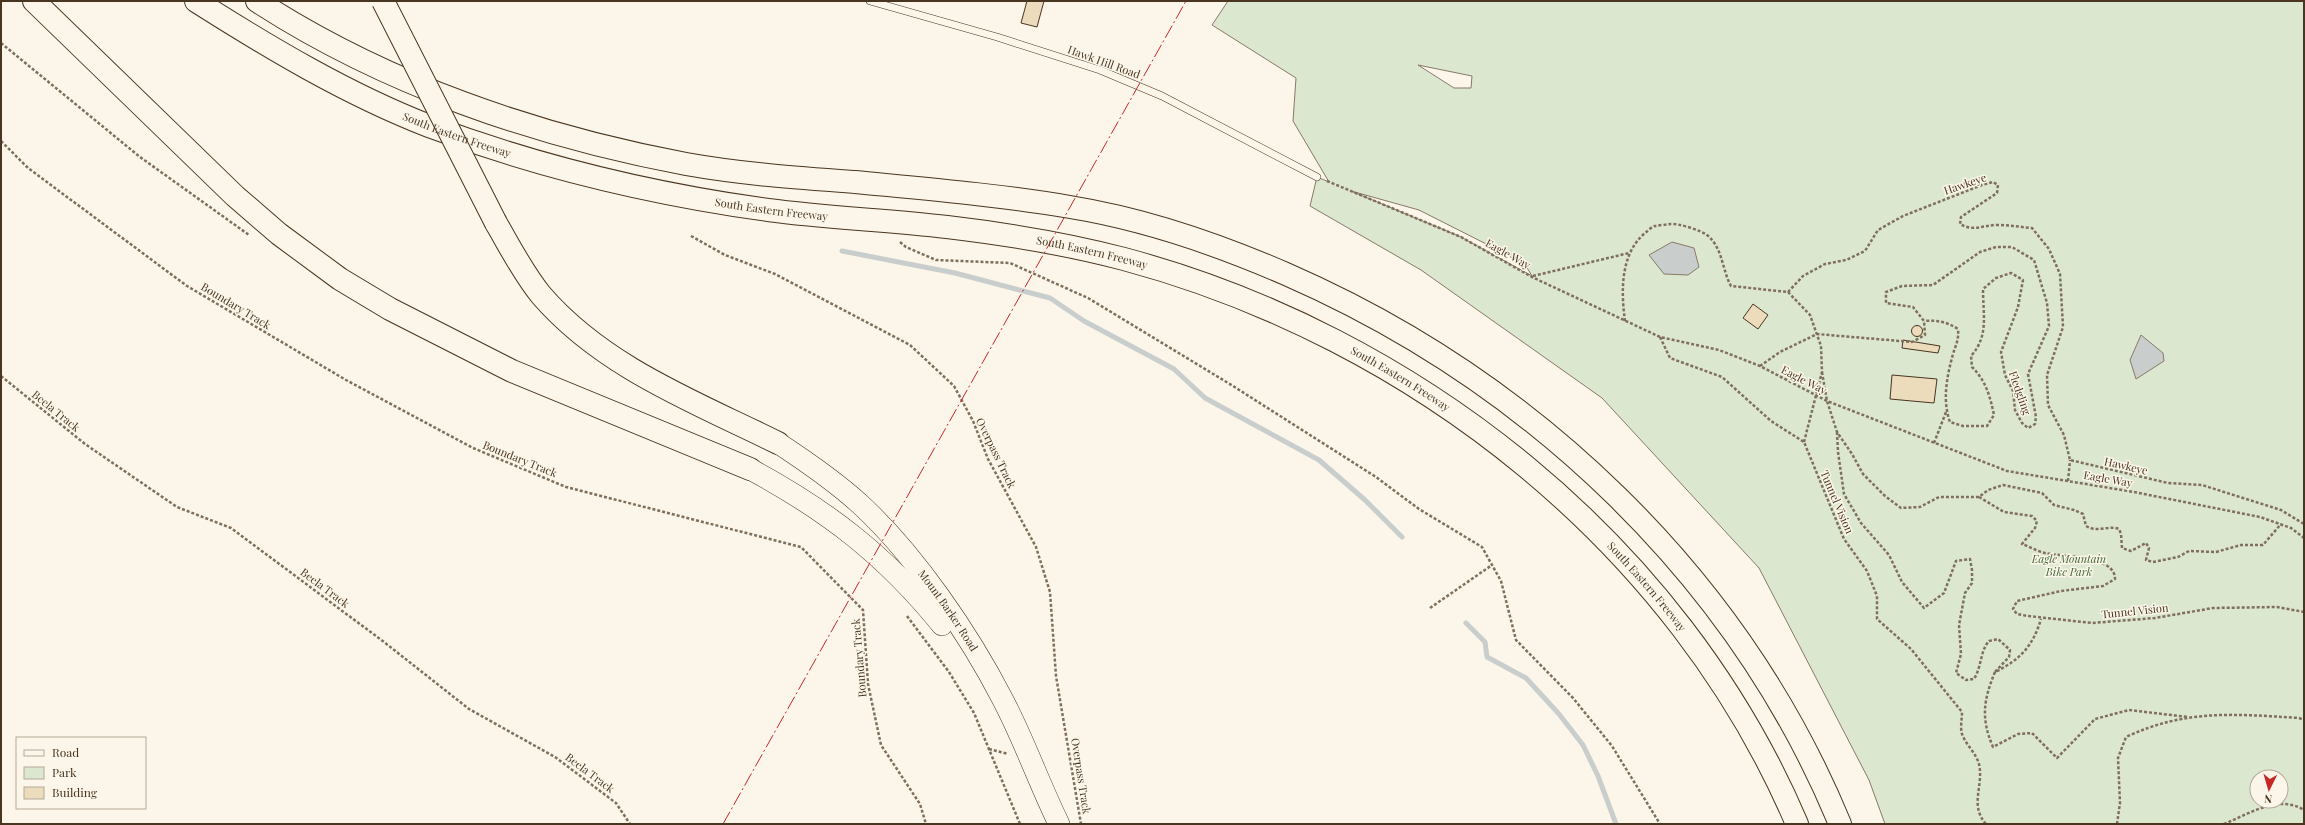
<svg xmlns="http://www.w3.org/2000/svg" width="2305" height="825" viewBox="0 0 2305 825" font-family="'Playfair Display',serif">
  <rect width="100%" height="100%" fill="#fbf6e9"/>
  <!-- green -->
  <path fill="#dce7d0" stroke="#887966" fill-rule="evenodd" d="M1228 1H2304V824H1885L1869 780 1759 568 1602 398 1421 270 1310 206 1317 177 1329 182 1293 121 1296 78 1212 25ZM1418 65 1472 76 1471 88H1454ZM1351 191 1419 210 1502 252 1526 266 1532 276 1461 237ZM2257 777H2281V801H2257Z"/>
  <!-- water -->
  <path fill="#c9cecd" stroke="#887966" d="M1672 242 1694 248 1699 267 1688 275 1664 274 1649 255Z
    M2141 335 2163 353 2164 361 2136 379 2130 360Z"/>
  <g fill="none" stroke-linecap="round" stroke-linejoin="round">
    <!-- stream -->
    <path stroke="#c9cecd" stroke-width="5" d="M842 251 955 273 1050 298 1084 321 1174 369 1205 398 1319 460 1365 500 1402 537
      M1466 623 1485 642 1487 657 1526 678 1559 714 1583 745 1598 776 1616 824"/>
  </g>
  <!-- building -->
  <path fill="#ecdcbc" stroke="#4a3520" d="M1027 1H1044L1037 27 1021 23Z
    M1753 304 1768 315 1758 329 1743 318Z
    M1911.5 331a5.5 5.5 0 1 1 11 0a5.5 5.5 0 1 1-11 0Z
    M1903 340 1940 346 1938 353 1902 348Z
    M1892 375 1937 379 1934 403 1890 399Z"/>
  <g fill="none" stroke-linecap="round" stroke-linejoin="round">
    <!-- lane casing -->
    <g stroke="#4a3520" stroke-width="8">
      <path id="lane" d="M870 1 997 37 1100 70 1162 96 1317 177"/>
    </g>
    <!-- secondary casing -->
    <g stroke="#4a3520" stroke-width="22">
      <g id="secondary">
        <path id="s1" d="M778 443C807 462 835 481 861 505 915 555 969 634 1003 700 1024 740 1039 783 1059 824"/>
        <path d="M750 469C828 511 885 555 942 625"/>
      </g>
    </g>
    <!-- highway casing -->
    <g stroke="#4a3520" stroke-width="24">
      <g id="highway">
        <path d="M34 1 235 196 279 234 340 279 390 309 512 371 750 469"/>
        <path id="s2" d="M196 1C270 48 347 94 429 126 539 167 652 194 768 210 828 218 888 220 947 227 1006 234 1067 244 1124 259 1415 337 1678 544 1797 824"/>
        <path d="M257 1C385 84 536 136 686 164 742 174 799 178 855 182 927 189 999 195 1070 207 1144 219 1217 244 1286 274 1531 381 1737 575 1840 824"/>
        <path d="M496 223C510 247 523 273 541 295 603 367 695 402 778 443"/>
      </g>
    </g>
    <!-- path -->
    <path stroke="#7f6f5c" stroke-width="2.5" stroke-dasharray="3 2" stroke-linecap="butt" d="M1 43 140 157 249 235
      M1 141 28 168 187 286 346 380 473 448 566 487 801 547 863 610 868 684 881 745 920 804 926 824
      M1327 181 1461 237 1532 277 1660 337 1719 350 1760 366 1827 401 2007 471 2134 492 2260 517 2291 528 2304 538
      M691 236 725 255 775 274 910 345 954 386 973 421 988 459 1036 547 1050 592 1056 676 1081 824
      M900 242 906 247 936 260 1010 263 1088 298 1233 386 1376 477 1419 509 1482 547 1501 581 1516 640 1573 698 1612 746 1660 824
      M1533 276 1629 253
      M1788 292 1810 315 1821 346 1822 372 1804 442
      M1625 321C1621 292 1620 254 1645 233 1648 231 1651 227 1655 226 1659 225 1665 225 1670 224 1678 223 1700 230 1707 235 1723 248 1722 270 1731 286L1788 292 1803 276 1825 264 1846 260 1865 251 1878 230 1903 216 1982 185 1993 182 1998 185 1997 193 1961 217 1960 224C1974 232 1983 225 1997 225 2009 225 2020 227 2032 228L2049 249 2060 274 2063 327 2047 375 2048 405 2064 435 2070 460 2168 483 2202 485 2281 510 2304 524
      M1660 337 1670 358 1722 377 1771 421 1804 442 1844 539 1867 571 1877 596V619L1911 649 1962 712C1962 719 1960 728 1962 734 1966 745 1976 753 1979 764 1984 786 1969 805 1986 824
      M1760 366 1780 352 1817 334 1912 342 1925 335 1924 321 1913 307 1886 303V292L1902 286 1933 285 1980 252 1996 247H2012L2034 260 2047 303 2049 326 2028 374 2036 417 2035 424 2028 428 2022 423 2015 410 2013 391 2005 375 2001 352 2018 307 2023 280 2011 273 1996 278 1983 289C1983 315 1989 336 1971 356L1972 367C1986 381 1990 396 1994 415L1987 426H1963L1950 422C1942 400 1947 376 1953 354 1956 344 1959 340 1958 329 1947 322 1938 320 1924 321
      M1822 372 1827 401 1837 432 1852 454 1863 474 1885 496 1901 508 1920 507 1939 497H1979L1988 490 2003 485 2042 493 2054 505 2074 510 2083 514 2086 526C2097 533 2108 525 2119 529L2121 534 2122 548 2131 551 2146 543 2149 548 2146 560 2153 562 2178 557 2189 551 2216 552 2241 545H2263L2281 524
      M1 376 85 444 177 507 231 528 384 642 469 709 555 757 616 803 630 824
      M1837 432 1838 452 1844 494 1861 523 1889 555 1902 582 1924 608 1944 593 1956 561 1970 559 1972 570V583L1965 593 1959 625 1961 654 1956 673 1966 680 1974 679C1982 666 1980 651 1989 641L1998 639 2010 650 2009 657 1995 672C2020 660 2033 646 2041 619
      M1934 443 1946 412
      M2068 481 2070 460
      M1979 497 2004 512 2032 516 2037 521 2035 528 2022 544C2030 547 2037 551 2045 553 2063 557 2115 555 2115 579L2103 586 2061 591 2017 601 2013 609 2017 614 2028 616 2092 623 2155 618 2213 608 2277 607 2304 612
      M1430 608 1492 565
      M907 616 949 672 974 713 1020 824
      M1995 672C1983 701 1981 719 1993 747L2018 734 2032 733 2057 758 2095 719 2129 710 2188 717
      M989 749 1008 754
      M2117 824 2120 803 2118 758 2126 737C2186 709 2234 714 2299 718L2304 720
      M2224 824C2249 814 2278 794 2304 810"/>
    <!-- lane -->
    <use href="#lane" stroke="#fbf6e9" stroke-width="7"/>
    <!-- secondary -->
    <use href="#secondary" stroke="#fbf6e9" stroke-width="21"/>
    <!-- highway -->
    <use href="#highway" stroke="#fbf6e9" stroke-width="22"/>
    <!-- highway-bridge casing -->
    <g stroke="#4a3520" stroke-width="24" stroke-linecap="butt">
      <path id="highway-bridge" d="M383 1 496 223"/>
    </g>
    <!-- highway-bridge -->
    <use href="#highway-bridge" stroke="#fbf6e9" stroke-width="22"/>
    <!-- power -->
    <path stroke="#c62828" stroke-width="1" stroke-dasharray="14 3 2 3" stroke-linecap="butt" d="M723 824 1186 1"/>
  </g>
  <g text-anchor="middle" stroke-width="3" stroke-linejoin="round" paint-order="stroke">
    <!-- street labels -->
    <g font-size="11" fill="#4a3520" stroke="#fbf6e9">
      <text transform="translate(1104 62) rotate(20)" y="4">Hawk Hill Road</text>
      <text dy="4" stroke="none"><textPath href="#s2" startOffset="294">South Eastern Freeway</textPath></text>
      <text transform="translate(1965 184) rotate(-19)" y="4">Hawkeye</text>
      <text dy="4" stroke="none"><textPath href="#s2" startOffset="618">South Eastern Freeway</textPath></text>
      <text dy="4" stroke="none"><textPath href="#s2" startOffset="942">South Eastern Freeway</textPath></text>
      <text transform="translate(1508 254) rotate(29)" y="4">Eagle Way</text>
      <text transform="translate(236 306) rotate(31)" y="4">Boundary Track</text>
      <text dy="4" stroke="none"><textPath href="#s2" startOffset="1277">South Eastern Freeway</textPath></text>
      <text transform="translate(1804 380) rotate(27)" y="4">Eagle Way</text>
      <text transform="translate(2020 393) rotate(71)" y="4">Fledgling</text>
      <text transform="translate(56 411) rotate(39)" y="4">Beela Track</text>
      <text transform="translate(996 453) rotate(64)" y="4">Overpass Track</text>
      <text transform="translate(520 459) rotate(22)" y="4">Boundary Track</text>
      <text transform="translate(2126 466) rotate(13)" y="4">Hawkeye</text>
      <text transform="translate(2108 479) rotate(10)" y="4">Eagle Way</text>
      <text transform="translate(1837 502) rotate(67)" y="4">Tunnel Vision</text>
      <text transform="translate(325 588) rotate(37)" y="4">Beela Track</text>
      <text dy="4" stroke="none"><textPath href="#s2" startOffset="1601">South Eastern Freeway</textPath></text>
      <text dy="4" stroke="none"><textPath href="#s1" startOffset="241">Mount Barker Road</textPath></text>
      <text transform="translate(2135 611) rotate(-6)" y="4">Tunnel Vision</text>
      <text transform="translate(859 658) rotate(-95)" y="4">Boundary Track</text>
      <text transform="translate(590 773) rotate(37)" y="4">Beela Track</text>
      <text transform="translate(1081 776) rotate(81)" y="4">Overpass Track</text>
    </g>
    <!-- park labels -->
    <g font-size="11" font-style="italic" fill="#436837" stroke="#fbf6e9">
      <text x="2069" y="563">Eagle Mountain<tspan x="2069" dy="13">Bike Park</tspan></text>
    </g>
  </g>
  <!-- border -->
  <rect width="2305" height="825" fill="none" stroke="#4a3520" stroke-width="4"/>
  <!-- legend -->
  <rect x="16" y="737" width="130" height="72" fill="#fbf6e9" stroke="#b4a999"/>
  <rect x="24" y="750" width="20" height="6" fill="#fbf6e9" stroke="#b4a999"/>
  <text x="52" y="757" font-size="12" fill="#4a3520">Road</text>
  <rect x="24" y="767" width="20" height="12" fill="#dce7d0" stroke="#b4a999"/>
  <text x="52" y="777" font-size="12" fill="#4a3520">Park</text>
  <rect x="24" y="787" width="20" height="12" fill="#ecdcbc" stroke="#b4a999"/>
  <text x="52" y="797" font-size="12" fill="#4a3520">Building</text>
  <!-- north arrow -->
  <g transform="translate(2269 789) rotate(185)"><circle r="19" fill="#fbf6e9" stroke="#b4a999"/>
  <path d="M0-3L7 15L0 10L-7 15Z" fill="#c62828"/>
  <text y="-6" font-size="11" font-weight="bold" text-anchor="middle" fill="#4a3520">N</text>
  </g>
</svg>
